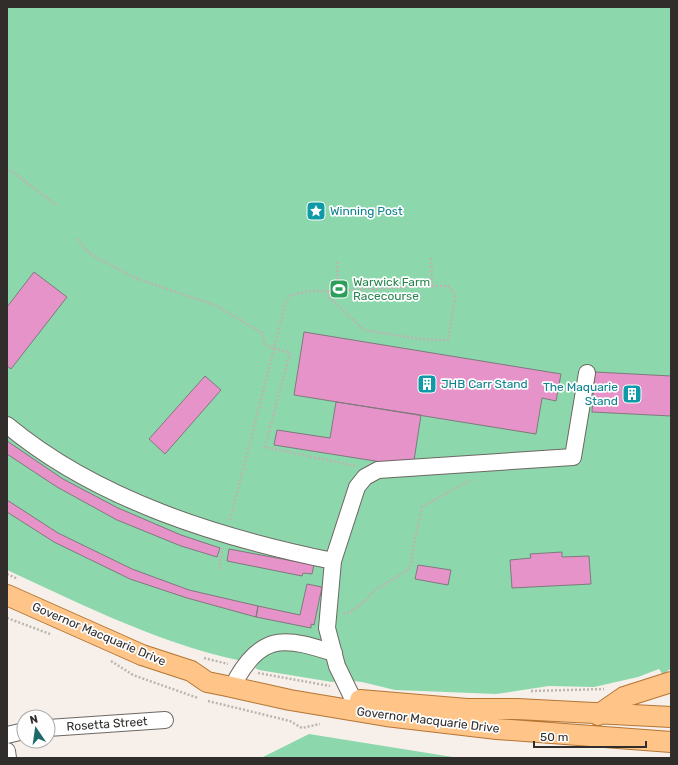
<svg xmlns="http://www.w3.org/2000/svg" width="678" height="765" viewBox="0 0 678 765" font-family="Rubik,sans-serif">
  <rect width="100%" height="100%" fill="#f7f0ea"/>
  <!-- green -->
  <path fill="#8cd8ac" d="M7 7H671L670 669 663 675 659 669 638 677 594 687 549 686 496 694 395 690 362 682 335 679 334 682H332L259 670 255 668 258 664C169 649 88 607 7 570Z
    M309 734 459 758H261Z"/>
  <!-- building -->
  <path fill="#e593c9" stroke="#80797d" d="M34 272 67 297 11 369 7 366V307Z
    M304 332 561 374 556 401 542 398 536 434 294 395Z
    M595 372 671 376V416L592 412Z
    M205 376 221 390 165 454 149 439Z
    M336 402 421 415 413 467 274 445 277 430 330 438Z
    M7 441 63 479 118 508 181 535 220 548 217 557 181 546 117 520 57 487 7 454Z
    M7 500 58 533 132 569 189 590 258 606 256 617 187 598 130 579 54 542 7 512Z
    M229 549 314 565 312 574 303 573 302 576 227 561Z
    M562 552V557L589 556 591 584 512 588 510 560 531 558 530 554Z
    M418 565 451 570 448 585 415 579Z
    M307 584 322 587 314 625 311 624V628L256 617 258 606 300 615Z"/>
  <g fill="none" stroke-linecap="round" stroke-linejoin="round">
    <!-- minor casing -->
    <g stroke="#6d6762" stroke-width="18">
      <path id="minor" d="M7 425C97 500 220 538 333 561L327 628 337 666 353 699
        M333 561 357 487 365 477 378 470 573 457 587 373
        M237 678C264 631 289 639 334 653
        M48 728 165 720
        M7 735 24 731
        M7 751 8 758"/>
    </g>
    <!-- major casing -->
    <g stroke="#b57533" stroke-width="22">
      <path id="major" d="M7 595 142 655 191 671 207 682 227 686 290 700 386 716 497 729 671 742
        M360 700 467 709H517L671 717
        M598 715 624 697 671 682"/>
    </g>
    <!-- path -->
    <path stroke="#bbb5b0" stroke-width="2.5" stroke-dasharray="2 2" stroke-linecap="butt" d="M7 168 58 206
      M77 239 90 254 135 278 217 306 262 333 265 345 290 353 265 447 356 466
      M431 258 432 286H448L454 293 455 299 448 340 420 339 364 330 329 297 328 291 432 286
      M337 262 338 290
      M230 520 286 302 291 295 310 291H328
      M219 569 223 548
      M7 574 18 579
      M343 613H349L367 600 373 591 408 570 412 563 413 549 422 507 471 480
      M7 618 50 634
      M204 658 228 664
      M111 661 133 675 198 698
      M258 673 330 686
      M531 691 604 689
      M208 701 290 721 302 728 320 724"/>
    <!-- minor -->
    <use href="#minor" stroke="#fff" stroke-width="16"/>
    <!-- major -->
    <use href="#major" stroke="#fec488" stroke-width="20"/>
  </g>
  <!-- icons -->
  <defs>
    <g id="sight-square" transform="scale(1)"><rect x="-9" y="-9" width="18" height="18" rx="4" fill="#0f9aa8" stroke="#fefefe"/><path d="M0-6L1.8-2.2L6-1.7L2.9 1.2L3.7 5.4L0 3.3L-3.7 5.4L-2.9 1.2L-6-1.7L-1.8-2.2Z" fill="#fff"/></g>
    <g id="stadium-square" transform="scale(1)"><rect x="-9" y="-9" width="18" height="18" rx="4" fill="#2e9e5b" stroke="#fefefe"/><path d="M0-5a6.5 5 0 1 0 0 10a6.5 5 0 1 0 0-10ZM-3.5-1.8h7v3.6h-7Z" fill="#fff"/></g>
    <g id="building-square" transform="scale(1)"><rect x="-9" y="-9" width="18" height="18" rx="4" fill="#0f9aa8" stroke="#fefefe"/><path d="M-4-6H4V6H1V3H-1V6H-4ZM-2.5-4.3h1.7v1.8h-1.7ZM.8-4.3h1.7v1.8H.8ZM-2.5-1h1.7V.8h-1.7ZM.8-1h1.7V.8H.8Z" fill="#fff"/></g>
  </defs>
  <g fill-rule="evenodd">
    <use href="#sight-square" x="316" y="211"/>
    <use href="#stadium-square" x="339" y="289"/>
    <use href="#building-square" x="427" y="384"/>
    <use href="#building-square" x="632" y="394"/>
  </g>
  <g text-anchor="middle" stroke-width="3.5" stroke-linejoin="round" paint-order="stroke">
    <!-- culture labels -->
    <g font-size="12" fill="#0d838f" stroke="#fefefe" text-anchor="start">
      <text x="330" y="215">Winning Post</text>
      <text x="441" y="388">JHB Carr Stand</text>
      <text x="618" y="391" text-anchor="end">The Maquarie<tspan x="618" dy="14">Stand</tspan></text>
    </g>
    <!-- leisure labels -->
    <g font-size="12" fill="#27864d" stroke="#fefefe" text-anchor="start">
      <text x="353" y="286">Warwick Farm<tspan x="353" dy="14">Racecourse</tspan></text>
    </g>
    <!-- street labels -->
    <g font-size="12" fill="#302d2b" stroke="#fefefe">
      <text transform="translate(99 634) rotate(23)" y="4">Governor Macquarie Drive</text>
      <text transform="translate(428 720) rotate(7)" y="4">Governor Macquarie Drive</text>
      <text transform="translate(107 724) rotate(-4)" y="4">Rosetta Street</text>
    </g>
  </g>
  <!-- border -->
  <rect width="678" height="765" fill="none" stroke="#302d2b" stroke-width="16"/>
  <!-- north arrow -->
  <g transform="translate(36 729) rotate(347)"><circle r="19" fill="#fefefe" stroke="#acaaaa"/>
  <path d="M0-3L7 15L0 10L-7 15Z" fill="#1d6a68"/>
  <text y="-6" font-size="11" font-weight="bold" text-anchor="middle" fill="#302d2b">N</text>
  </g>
  <!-- scale -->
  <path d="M534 741v6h112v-6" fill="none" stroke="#302d2b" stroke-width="2"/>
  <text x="540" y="741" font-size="12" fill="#302d2b" stroke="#fefefe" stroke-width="3" paint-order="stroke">50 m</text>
</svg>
